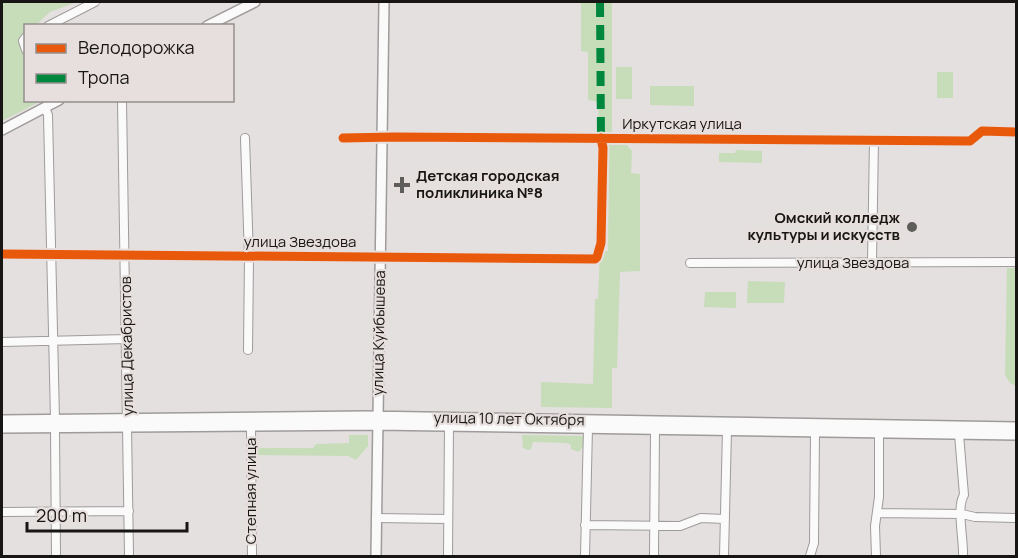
<svg xmlns="http://www.w3.org/2000/svg" width="1018" height="558" viewBox="0 0 1018 558" font-family="Manrope,sans-serif">
  <rect width="100%" height="100%" fill="#e4e0df"/>
  <!-- green -->
  <path fill="#c7dcb9" d="M2 2H77L50 12 36 25 26 26 25 35 21 44 25 57 26 100 41 101 2 121Z
    M581 2H612V136H599L598 104 595 101 588 100V52L581 51Z
    M616 67H632V99H616Z
    M937 72H953V98H937Z
    M650 86H694V106L650 105Z
    M609 144H626L632 151 631 173 640 174V271L620 272 617 368H612V408L541 407V382L593 384 595 299H598L600 251H608Z
    M736 150 762 151V163L719 162V153H735Z
    M1007 268H1016V386L1010 383 1005 375Z
    M748 281 785 282 784 303H747Z
    M705 292H736V308L704 307Z
    M349 435H368V446L356 460 348 456 252 455 253 451 256 448H313L316 444 349 443Z
    M522 435 584 436V445L579 452 571 449V445L566 443 533 442 531 449 528 450 523 448Z"/>
  <g fill="none" stroke-linecap="round" stroke-linejoin="round">
    <!-- minor casing -->
    <g stroke="#9e9b9a" stroke-width="10">
      <path id="minor" d="M48 26 95 2
        M26 37 23 41 26 50
        M122 100 129 556
        M45 108 48 115 55 419
        M245 138 249 257 248 350
        M343 138 394 137 970 141 982 131 1016 132
        M2 254 595 259 597 257 601 243 603 148 601 144
        M690 263 1016 262
        M872 263 874 140
        M2 342 127 339
        M251 425 252 556
        M55 427 56 556
        M959 434 964 495C956 507 964 541 963 556
        M2 512 129 511
        M877 513 962 514 975 517 1016 518
        M376 518 448 519
        M585 525 680 526 701 518 725 519
        M448 556 449 426
        M585 556 588 428
        M654 556 655 429
        M724 556 727 430
        M810 556 814 543 815 432
        M876 556 875 526 879 497V433"/>
    </g>
    <!-- major casing -->
    <g stroke="#9e9b9a" stroke-width="12">
      <path id="major" d="M207 26 255 2
        M2 130 59 100
        M2 420 366 416 1016 427
        M2 428 378 425 1016 435
        M376 556 384 2"/>
    </g>
    <!-- minor -->
    <use href="#minor" stroke="#fbfafa" stroke-width="8"/>
    <!-- major -->
    <use href="#major" stroke="#fbfafa" stroke-width="9"/>
    <!-- quiet -->
    <path stroke="#00873e" stroke-width="8" stroke-dasharray="15 8" stroke-linecap="butt" d="M600 2 601 138"/>
    <!-- cycleway casing -->
    <g stroke="#e6dfdd" stroke-width="13">
      <path id="cycleway" d="M343 138 394 137 970 141 982 131 1016 132
        M2 254 595 259 597 257 601 243 603 148 601 138"/>
    </g>
    <!-- cycleway -->
    <use href="#cycleway" stroke="#e8590c" stroke-width="9"/>
  </g>
  <!-- markers -->
  <g fill="#5f5d5c" stroke="#e6dfdd" stroke-width="2">
    <path d="M399 176h6v6h6v6h-6v6h-6v-6h-6v-6h6z"/>
    <circle cx="912" cy="227" r="6"/>
  </g>
  <g text-anchor="middle" stroke-width="4.5" stroke-linejoin="round" paint-order="stroke">
    <!-- street labels -->
    <g font-size="15" fill="#181615" stroke="#e6dfdd">
      <text x="682" y="129">Иркутская улица</text>
      <text x="300" y="247">улица Звездова</text>
      <text x="853" y="268">улица Звездова</text>
      <text transform="translate(379 333) rotate(-89)" y="5">улица Куйбышева</text>
      <text transform="translate(127 346) rotate(-91)" y="5">улица Декабристов</text>
      <text transform="translate(509 419) rotate(1)" y="5">улица 10 лет Октября</text>
      <text transform="translate(251 491) rotate(-90)" y="5">Степная улица</text>
    </g>
    <!-- poi labels -->
    <g font-size="15" font-weight="bold" fill="#181615" stroke="#e6dfdd" text-anchor="start">
      <text x="416" y="181">Детская городская<tspan x="416" dy="17">поликлиника №8</tspan></text>
      <text x="900" y="223" text-anchor="end">Омский колледж<tspan x="900" dy="17">культуры и искусств</tspan></text>
    </g>
  </g>
  <!-- border -->
  <rect width="1018" height="558" fill="none" stroke="#181615" stroke-width="6"/>
  <!-- legend -->
  <rect x="24" y="24" width="210" height="78" fill="#e6dfdd" stroke="#948f8d" stroke-width="1.5"/>
  <rect x="36" y="44" width="30" height="9" fill="#e8590c" stroke="#948f8d" stroke-width="1.5"/>
  <text x="78" y="54" font-size="18" fill="#181615">Велодорожка</text>
  <rect x="36" y="74" width="30" height="9" fill="#00873e" stroke="#948f8d" stroke-width="1.5"/>
  <text x="78" y="84" font-size="18" fill="#181615">Тропа</text>
  <!-- scale -->
  <path d="M27 522v9h160v-9" fill="none" stroke="#181615" stroke-width="3"/>
  <text x="36" y="522" font-size="18" fill="#181615" stroke="#e6dfdd" stroke-width="4.5" paint-order="stroke">200 m</text>
</svg>
